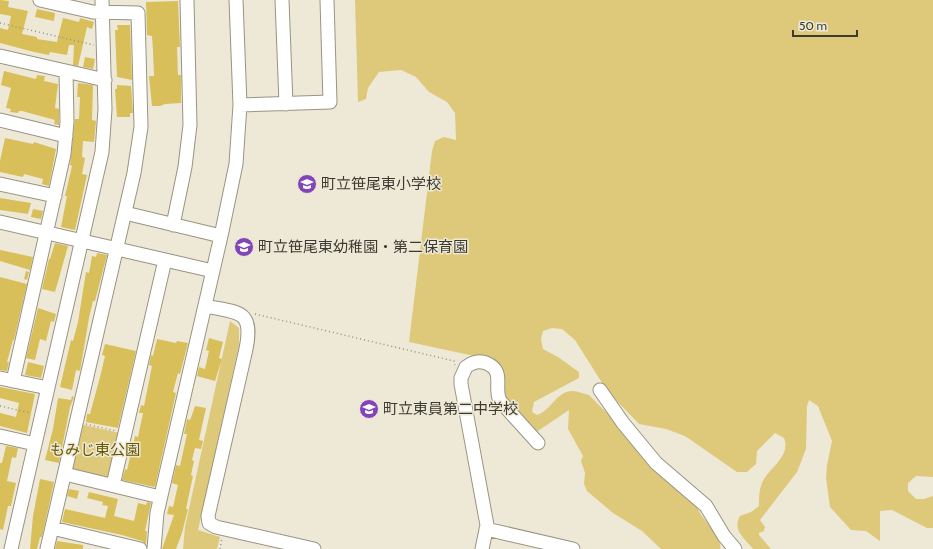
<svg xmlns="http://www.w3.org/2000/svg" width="933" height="549" viewBox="0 0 933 549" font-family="Cabin,'Noto Sans JP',sans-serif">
  <rect width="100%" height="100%" fill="#eee9d6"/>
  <!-- green -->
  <path fill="#dec97a" d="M355 0H933V477L916 476 908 483V491L916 499H924L933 496V528H927L892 510 880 511V541L866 531 851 530 830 507 826 478 827 465 832 441 818 406 809 400 807 406 806 449 797 472 760 520 765 527 764 531 759 533V535L771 549H753C744 538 732 530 740 516L751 512 759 506C759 498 759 488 763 481 770 467 791 456 784 438L775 433 757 451 756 464 747 472H737L685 436 666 429 639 424 616 400 604 386 575 340 562 329 552 328 543 331 541 339 543 349 558 357 579 372V378L534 402 532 412 537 415C551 411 556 391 573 391 578 391 584 394 589 395L694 501C696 505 698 510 700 513 707 525 722 534 720 549H661L642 531 613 513 587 491 584 484 585 473 581 461 583 456 568 429 569 410 535 433 509 408 488 359 409 342 432 151 435 141 444 137 456 140 455 113 447 102 429 92 416 77 401 70 379 72 368 88 366 99 358 102Z
    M230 321 239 328V345L198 530 220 537 217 549H183L185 527Z
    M80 424 120 433 110 479 73 472 70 466Z"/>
  <!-- building -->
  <path fill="#d8bf5a" d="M0 0 9 1 8 7 28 11 22 34 37 37V39L57 42 63 18 79 22 80 18 94 22 92 29 87 27 78 66 73 65 74 45H69L67 55 50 52 49 55 34 52 0 43V28L8 30 11 16 0 14Z
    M178 1 180 47H177L178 75H181V103L165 104 160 106H152L149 76H154L153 51 152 36 147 35 146 2Z
    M37 9 55 13 54 21 35 17Z
    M117 25H130L132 80 117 77 115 30H118Z
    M85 57 95 59 93 69 83 67Z
    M4 71 36 79 37 75 45 76 44 81 58 84 55 108 59 109V125L54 124 55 120 22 111H19L18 113 10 112 11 109 6 108 11 88 1 85Z
    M78 83 93 85 92 120 96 121 94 142 83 141 82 157 85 158 82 174 87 175 75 230 61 227 67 196H65L72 166 70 165 75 119H79L80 97H77Z
    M117 85 131 86 133 113H130V117H117L115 89H117Z
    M5 138 33 144 34 142 56 149 49 186 42 184 43 179 24 174 23 177 0 172V161Z
    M0 198 31 203 28 214 0 210Z
    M33 209 43 211 41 219 31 217Z
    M55 243 68 246 55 292 42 289 49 259H50Z
    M0 250 33 257 30 270 0 261Z
    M97 253 107 255 95 301H93L89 318 80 371 76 370 72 390 60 387 71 340 73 341 78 322 86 272 89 273 92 256 96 257Z
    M26 271 29 272 27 280 24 279Z
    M0 277 27 284 14 340H13L7 362H9L7 371 0 370Z
    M38 308 56 314 54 322 51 321 46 341 40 339 35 360 26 358Z
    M209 338 223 342 219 358 222 359 215 381 197 376 199 367 205 369 209 351 206 350Z
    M157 339 176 343 177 341 188 343 180 374 178 373 173 392 176 393 155 487 122 480 125 469 127 470 135 436 138 437 143 413H139L141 405 144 406 152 366 149 365 151 355 153 356Z
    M105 344 136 351 118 428 86 422 87 414H90L100 377 105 356 102 355Z
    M28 362 44 366 41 378 25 375Z
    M0 387 35 394 27 433 0 426V413L16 417 19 403 0 398Z
    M72 396 74 397 70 407 59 463 45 460 53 429 58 398 71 400Z
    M195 406 206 408 199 440 203 441 201 449 195 448 192 460 194 461 191 475 193 476 186 509H188L182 533 176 549H162L174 515 167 514 169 506 173 507 178 485 172 483 176 465 180 466 187 434H184L187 419 190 420 192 415Z
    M6 446 18 448 16 458 12 457 7 481 16 483 11 506H8L3 530 0 529V463H2Z
    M40 479 54 482 42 537H40L37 549H30L33 516Z
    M69 489 79 491 77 499 67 496Z
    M89 492 118 499 114 516 134 521 138 503 146 505 147 502 151 503 145 531H147L146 544 142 541 122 535 62 522 65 509 105 518 108 506 102 505 103 502 87 498Z
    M57 541 83 545V549H55Z"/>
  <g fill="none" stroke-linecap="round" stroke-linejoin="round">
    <!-- minor casing -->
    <g stroke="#989483" stroke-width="15">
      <path id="minor" d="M40 0 93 12 138 13 141 127 134 173 47 549
        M282 0 286 104
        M0 56 105 80
        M240 105 330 102 327 0
        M0 120 66 136
        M0 184 55 196
        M125 213 221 236
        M0 222 213 271
        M173 225 185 167 190 125 187 0
        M205 306C238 313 254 309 246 349L208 516 209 523 216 527 314 549
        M0 378 48 388
        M13 381 64 154 67 122 66 71
        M600 390 623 423 656 463 706 506 724 536 735 549
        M0 436 35 444
        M65 474 160 497
        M113 485 165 260
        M52 528 140 549
        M486 529 573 549
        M11 549 102 152 105 109 102 0
        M154 549 157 513 221 236 236 164 240 105 236 0
        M482 549 487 525 461 384V378L466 367C471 363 479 360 486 363 506 371 493 387 500 401L538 443"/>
    </g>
    <!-- path -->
    <path stroke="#928f82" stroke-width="1.5" stroke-dasharray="1 3" stroke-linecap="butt" d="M0 23 94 45
      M255 314 454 361 455 365
      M0 406 31 413
      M86 424 116 431
      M220 549 222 538"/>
    <!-- minor -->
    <use href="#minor" stroke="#fff" stroke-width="13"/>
  </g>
  <!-- icons -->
  <defs>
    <g id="school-disc" transform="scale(1)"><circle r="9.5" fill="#8344b9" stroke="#eee9d6"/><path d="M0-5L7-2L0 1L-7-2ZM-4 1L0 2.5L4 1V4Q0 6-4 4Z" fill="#fff"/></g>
  </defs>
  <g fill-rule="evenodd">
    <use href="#school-disc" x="307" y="184"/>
    <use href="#school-disc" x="244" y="247"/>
    <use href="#school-disc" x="369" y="409"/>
  </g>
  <g text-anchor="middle" stroke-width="3" stroke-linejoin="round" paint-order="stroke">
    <!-- poi labels -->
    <g font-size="15" fill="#3c3b33" stroke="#eee9d6" text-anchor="start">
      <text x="321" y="189">町立笹尾東小学校</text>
      <text x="258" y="252">町立笹尾東幼稚園・第二保育園</text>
      <text x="383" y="414">町立東員第二中学校</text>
    </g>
    <!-- park labels -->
    <g font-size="15" fill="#675602" stroke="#eee9d6">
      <text x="95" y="455">もみじ東公園</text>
    </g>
  </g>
  <!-- scale -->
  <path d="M793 30v6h64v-6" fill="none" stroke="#3c3b33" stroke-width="2"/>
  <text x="799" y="30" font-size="12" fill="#3c3b33" stroke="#eee9d6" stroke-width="3" paint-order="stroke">50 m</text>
</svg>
